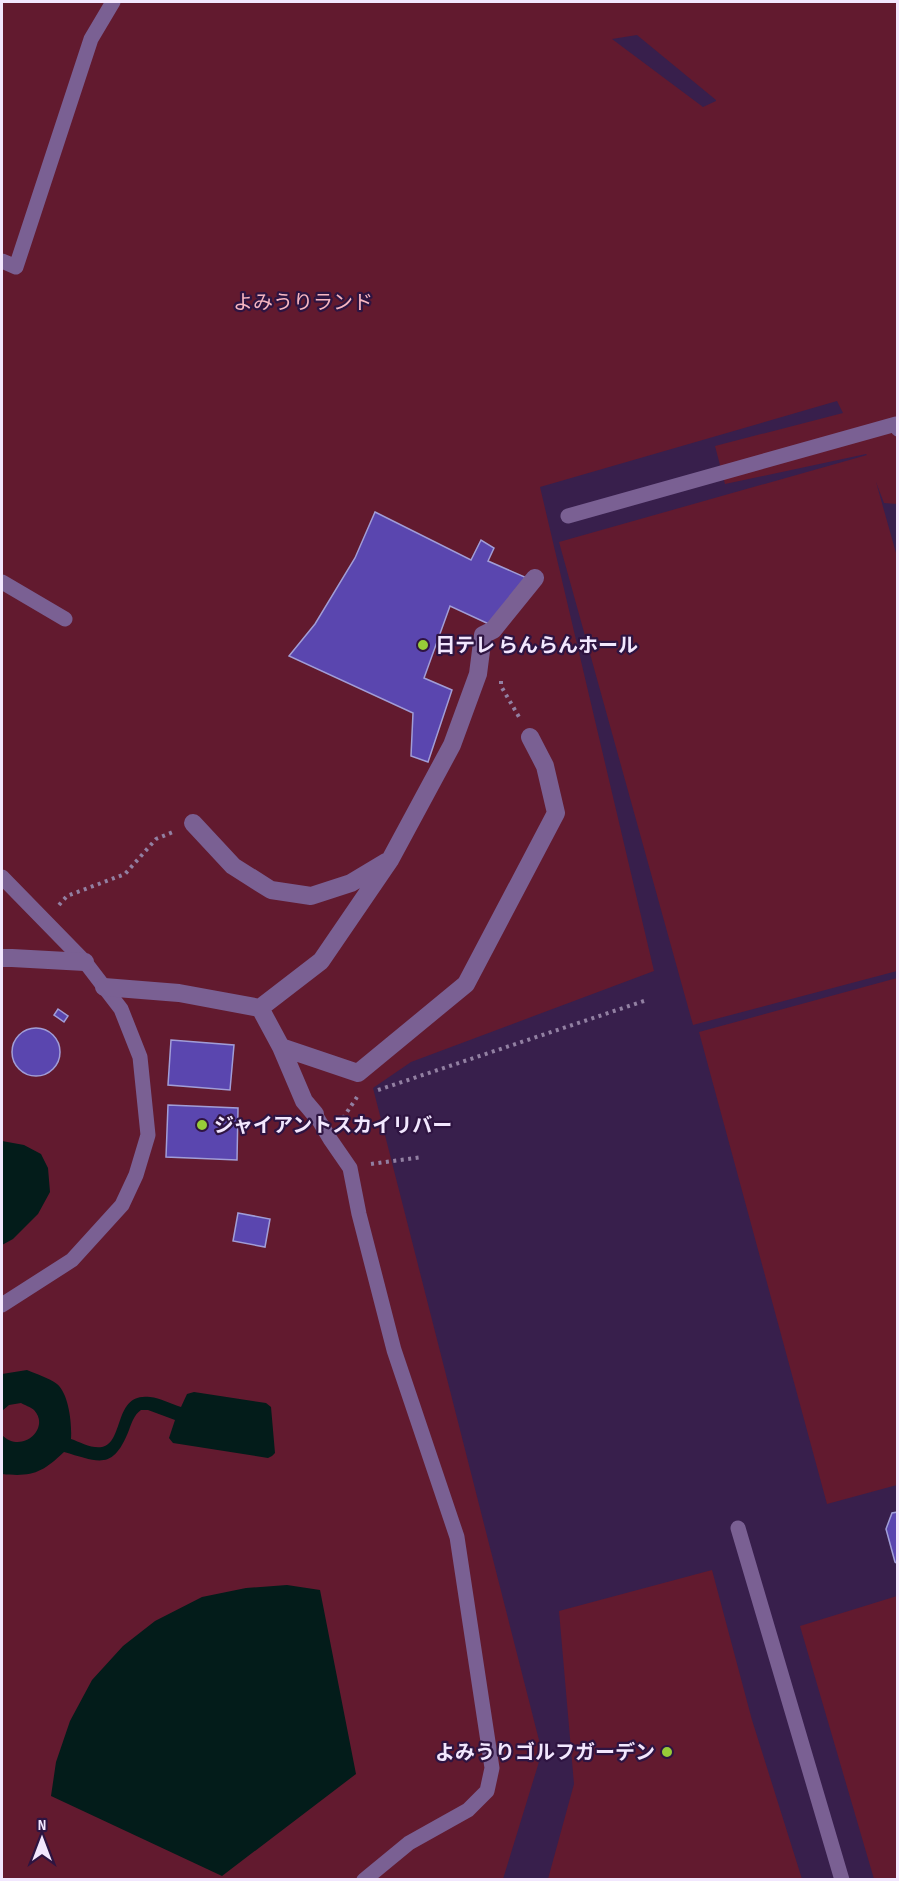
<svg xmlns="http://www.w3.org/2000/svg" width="899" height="1881" viewBox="0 0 899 1881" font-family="'Sofia Sans Condensed','Noto Sans JP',sans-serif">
  <rect width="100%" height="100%" fill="#381f4c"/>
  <!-- green -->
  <path fill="#621a2f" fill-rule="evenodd" d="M2 2H897V504L884 503 876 482 898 560 897 971 693 1025 559 542 867 455 866 454 725 484 715 446 843 413 837 401 540 487 654 971 411 1062 373 1088 542 1752 503 1879H2ZM637 35 716 100V101L703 107 612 39Z
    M897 978V1485L827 1504 699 1032Z
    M712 1570 752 1720 802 1879H548L574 1784 559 1611Z
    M897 1596V1879H874L800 1626Z"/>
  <!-- water -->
  <path fill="#031c1a" d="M2 1141 24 1145 41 1154 48 1168 50 1192 38 1214 13 1239 2 1245Z
    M27 1370C36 1374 49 1378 57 1384 69 1394 72 1424 71 1439 80 1442 92 1449 102 1447 125 1442 113 1392 150 1397 160 1398 171 1404 181 1407L187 1394 194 1392 266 1403 271 1407 275 1453 272 1456 268 1458 173 1443 169 1438 175 1420 148 1410H141C134 1415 132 1422 129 1430 113 1471 99 1462 64 1452 42 1473 32 1477 2 1474V1435C22 1455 51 1428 34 1410 31 1407 24 1405 21 1403L9 1405 2 1411V1374Z
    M287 1585 320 1590 356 1774 222 1876 51 1796 56 1762 70 1721 92 1680 123 1646 155 1621 202 1597 246 1588Z"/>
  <!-- building -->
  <path fill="#5a46af" stroke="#a19dd7" stroke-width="1.5" d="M375 512 471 560 481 540 494 548 488 561 527 578 491 625 450 606 424 678 452 690 428 762 411 756 413 713 289 656 315 624 355 558Z
    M58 1009 68 1016 64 1022 54 1015Z
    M12 1052a24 24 0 1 1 48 0a24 24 0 1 1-48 0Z
    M171 1040 234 1045 230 1090 168 1085Z
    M168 1105 238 1108 237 1160 166 1157Z
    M238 1213 270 1219 265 1247 233 1241Z
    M898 1512V1564L895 1562 886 1529 892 1513Z"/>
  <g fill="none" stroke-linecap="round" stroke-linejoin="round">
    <!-- path -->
    <path stroke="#9280a2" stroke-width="4" stroke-dasharray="3 4.5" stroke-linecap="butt" d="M501 681V686L519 717
      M59 905 67 896 125 874 156 839 173 832
      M378 1090 644 1001
      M343 1118 357 1097
      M371 1164 423 1157"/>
    <!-- service -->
    <path stroke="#7a6093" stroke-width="15" d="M2 261 16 267 91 39 113 2
      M568 516 896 424 898 429
      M2 582 65 619
      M2 877 85 962 121 1009 140 1057 148 1135 136 1175 122 1205 72 1260 2 1305
      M315 1114 330 1139 350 1168 359 1214 394 1350 457 1537 492 1768 487 1791 468 1810 409 1843 364 1880
      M738 1528 842 1880"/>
    <!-- pedestrian -->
    <path stroke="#7a6093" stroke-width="18" d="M193 823 233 866 271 890 311 896 351 883 386 862
      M2 958H12L85 962
      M104 987 179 993 260 1008 281 1047 304 1101 315 1114
      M260 1008 321 961 390 860 452 745 478 674 483 635 493 630 535 578
      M281 1047 358 1073 466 984 556 813 545 766 530 737"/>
  </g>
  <!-- markers -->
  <g fill="#97cc38" stroke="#2e1441" stroke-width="2">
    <circle cx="423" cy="645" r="6"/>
    <circle cx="202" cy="1125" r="6"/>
    <circle cx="667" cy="1752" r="6"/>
  </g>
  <g text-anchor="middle" stroke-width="4.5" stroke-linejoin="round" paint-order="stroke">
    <!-- park labels -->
    <g font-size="20" fill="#f7b6c1" stroke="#2e1441">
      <text x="303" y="309">よみうりランド</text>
    </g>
    <!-- poi labels -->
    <g font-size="20" font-weight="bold" fill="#f2e7fe" stroke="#2e1441" text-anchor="start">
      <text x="435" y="652">日テレ らんらんホール</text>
      <text x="214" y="1132">ジャイアントスカイリバー</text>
      <text x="655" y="1759" text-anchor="end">よみうりゴルフガーデン</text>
    </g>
  </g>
  <!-- border -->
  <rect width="899" height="1881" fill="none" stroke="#f2e7fe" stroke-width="6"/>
  <!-- north arrow -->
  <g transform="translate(42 1839)" stroke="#2e1441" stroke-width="4.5" paint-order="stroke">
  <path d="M0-4.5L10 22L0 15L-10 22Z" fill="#f2e7fe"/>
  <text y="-9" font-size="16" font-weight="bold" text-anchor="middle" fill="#f2e7fe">N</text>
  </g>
</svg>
